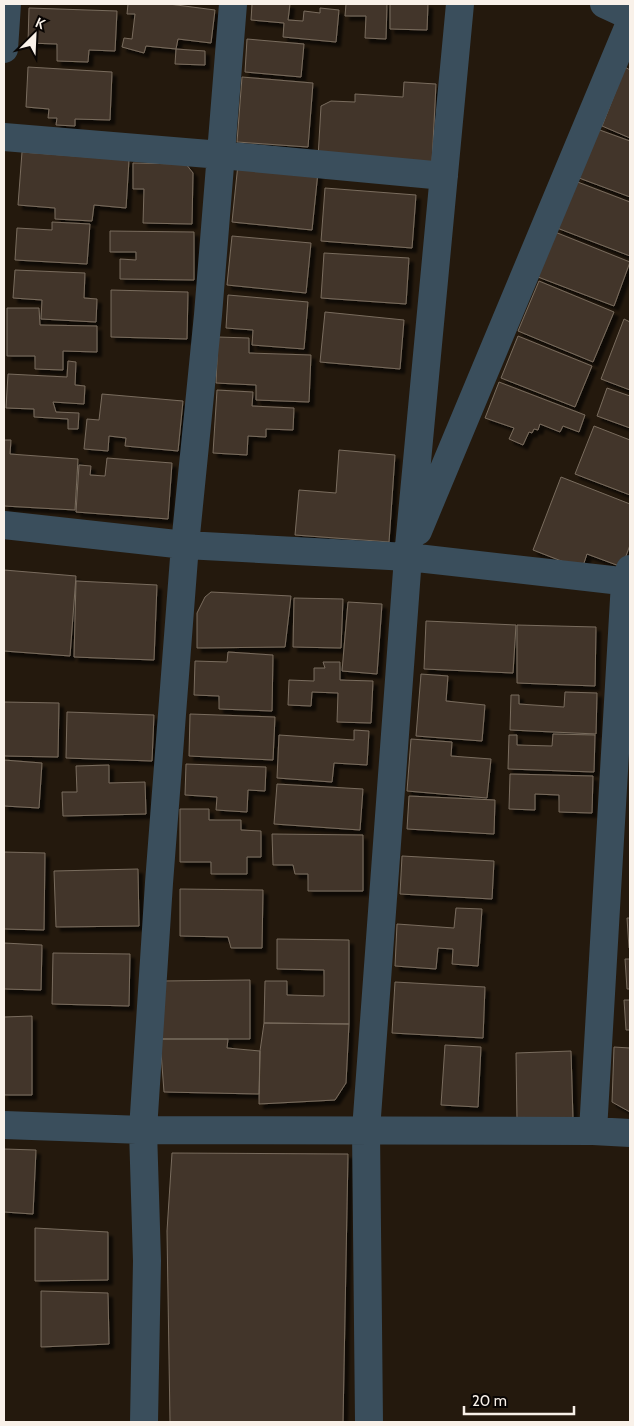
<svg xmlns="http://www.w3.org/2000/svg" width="634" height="1426" viewBox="0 0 634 1426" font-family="Cabin,sans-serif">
  <defs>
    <filter id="shadow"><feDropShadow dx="4.5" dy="4.5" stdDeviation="1" flood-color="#0009"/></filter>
  </defs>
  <rect width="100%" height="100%" fill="#24190d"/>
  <!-- building -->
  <path fill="#43362a" stroke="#796c5e" filter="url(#shadow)" d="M128 4H169L215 10 211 43 178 39 176 49 146 46 144 53 122 47 124 38 132 39 135 14H127Z
    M252 4H290L288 20 303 21 304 11 320 13V8L339 10 336 42 283 37 284 23 251 20Z
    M346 4H387L386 39 365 38 366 16H345Z
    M390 4H428L427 30 390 29Z
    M29 8 117 11 115 51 89 50 88 62 57 61V44L28 43Z
    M247 39 304 44 301 77 245 72Z
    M176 49 205 51V65L175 64Z
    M28 67 112 72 110 120 75 119V126L56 125 57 118H48L49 109 26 107Z
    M625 67 630 70V138L602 126Z
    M242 77 313 83 308 147 237 142Z
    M404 82 436 84 432 164 318 158 321 106 331 101 355 102V94L403 97Z
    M597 129 630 141V197L579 178Z
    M22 152 129 160 126 208 94 205 92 221 55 219V208L18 205Z
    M133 163 186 164 193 173 192 224 143 223 144 189H133Z
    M238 164 318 172 312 230 232 222Z
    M575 181 630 202V256L557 228Z
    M325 188 416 195 412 248 321 241Z
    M52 222 90 224 87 264 15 260 17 228 52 230Z
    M110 231 194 232V280L120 279V259L136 260V252H110Z
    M555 232 630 262 614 306 538 277Z
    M232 236 311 243 306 293 227 285Z
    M324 253 409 258 406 304 321 298Z
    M15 270 85 273 84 298 97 299 96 322 41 319 42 300 13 298Z
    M539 281 614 312 593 362 518 331Z
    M111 290 188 292 187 339 111 337Z
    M228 295 308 302 304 349 252 345 253 330 226 328Z
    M7 308H39L40 325 97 326V352L63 351V370L35 369V356H7Z
    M325 312 404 320 400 369 320 362Z
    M624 319 630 322V390L601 379Z
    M518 336 592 366 575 407 501 378Z
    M218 337 249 338V353L311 355 309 402 256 400V385L216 383Z
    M68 361 76 362 75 385 85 386 84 404 53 402 56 412 79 413 78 429H68V419L34 417V409L6 408 8 374 67 377Z
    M499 382 585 415 579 432 563 426 560 432 540 424 538 430 534 429 532 433 529 432 523 445 509 439 514 428 485 418Z
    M607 388 630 396V428L597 416Z
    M217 390 253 392 252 406 294 408 293 430 266 429V437L248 436 247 455 213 453Z
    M102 394 183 401 178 451 125 446 126 438 109 436 108 451 84 449 87 419 99 420Z
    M594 426 630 440V495L575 474Z
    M4 440H11L10 454 78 459 75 510 4 506Z
    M339 450 395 455 389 542 295 535 299 490 336 493Z
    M107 458 172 463 168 519 76 512 79 465 91 466 90 475 105 476Z
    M561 477 630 504V545L622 567 587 554 582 569 533 550Z
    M4 570 76 576 70 656 4 651Z
    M76 581 157 585 154 660 74 657Z
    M211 592 291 596 285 647 197 648V613L205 597Z
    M294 598 343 599 341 648 293 647Z
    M348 602 382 604 377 674 342 671Z
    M426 621 516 625 513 673 424 669Z
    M517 625 596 627 595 686 517 683Z
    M228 652 273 655 272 711 219 709V696L194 695 195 661 227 662Z
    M323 662H340V680L373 681 371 723 337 722 338 693 312 692 311 706 288 705 289 680 314 681V668H325Z
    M421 674 448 676 446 701 485 705 482 741 416 736Z
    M565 692 597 693 596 734 510 730 511 695H519V704L564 707Z
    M4 702 59 703 58 757 4 756Z
    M67 712 154 715 152 761 66 758Z
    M190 714 275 717 273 760 189 756Z
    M354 730 369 731 367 765 334 763 332 782 277 778 279 735 354 740Z
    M553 734 595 735 594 772 508 769 509 735H517V745L552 746Z
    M411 739 452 742 451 756 491 759 487 798 407 791Z
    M4 760 42 763 39 808 4 806Z
    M186 764 266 767 265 791 248 790 247 812 216 810 217 797 185 795Z
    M109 765V783L145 782 146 814 63 816 62 792H77L76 766Z
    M510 774 593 776 592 813 559 812V795L535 794V810L509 809Z
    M277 784 363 789 360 830 274 824Z
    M409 796 495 800 494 834 407 829Z
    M180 809H209V820H241V830L261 831V857H247V874H211V862H180Z
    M272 834 363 835V891H308V874H295L293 865H273Z
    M4 852 45 853 44 930 4 929Z
    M402 856 494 861 492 899 400 894Z
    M138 869 139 926 56 927 54 871Z
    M180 889 263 890 262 948H231L228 937 180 936Z
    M456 908 482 909 478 966 452 964 453 949 438 948 436 969 395 966 397 924 454 928Z
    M627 918H630V947L629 948Z
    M277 939 349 940V1024L264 1023 265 981H287V995L324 996V970L277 969Z
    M4 943 42 945 41 990 4 989Z
    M53 953 130 954 129 1006 52 1004Z
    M625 959H630V989H627Z
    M250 980V1039H160V981Z
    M395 982 485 987 483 1038 392 1033Z
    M624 1000H630V1030H626Z
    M32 1016V1095H4V1017Z
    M264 1023 349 1024 346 1083 335 1100 259 1104 260 1051Z
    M160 1039H228L227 1048 260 1051 259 1094 164 1092Z
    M445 1045 481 1047 478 1107 441 1105Z
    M614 1047 630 1048V1112L612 1102Z
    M571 1051 573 1120 517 1121 516 1053Z
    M4 1149 36 1150 33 1214 4 1212Z
    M172 1153 348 1154 343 1422H170L167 1231Z
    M35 1228 108 1232V1280L35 1281Z
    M41 1291 108 1293 109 1344 41 1347Z"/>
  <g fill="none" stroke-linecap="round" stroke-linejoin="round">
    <!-- minor -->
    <path stroke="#3a4e5c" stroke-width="28" d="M604 4 630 16
      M4 49 7 4
      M4 137 221 155 444 176
      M4 525 185 545 408 557 630 582
      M418 531 630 23
      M4 1125 143 1130 593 1131 630 1133
      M593 1131 625 582 630 569
      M144 1422 147 1261 143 1130 159 883 185 545 208 315 233 4
      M369 1422 366 1130 408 557 460 4"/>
  </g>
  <!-- border -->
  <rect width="634" height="1426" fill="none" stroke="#f9f1e9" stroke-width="10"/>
  <!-- north arrow -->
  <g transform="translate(35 35) rotate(24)" stroke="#090503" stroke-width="4" paint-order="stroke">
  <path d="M0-4L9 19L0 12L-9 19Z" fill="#f9f1e9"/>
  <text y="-8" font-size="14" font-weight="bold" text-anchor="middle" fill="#f9f1e9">K</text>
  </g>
  <!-- scale -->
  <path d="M464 1406v8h110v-8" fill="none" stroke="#f9f1e9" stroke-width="2.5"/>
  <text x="472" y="1406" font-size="15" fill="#f9f1e9" stroke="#090503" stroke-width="4" paint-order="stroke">20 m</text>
</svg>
